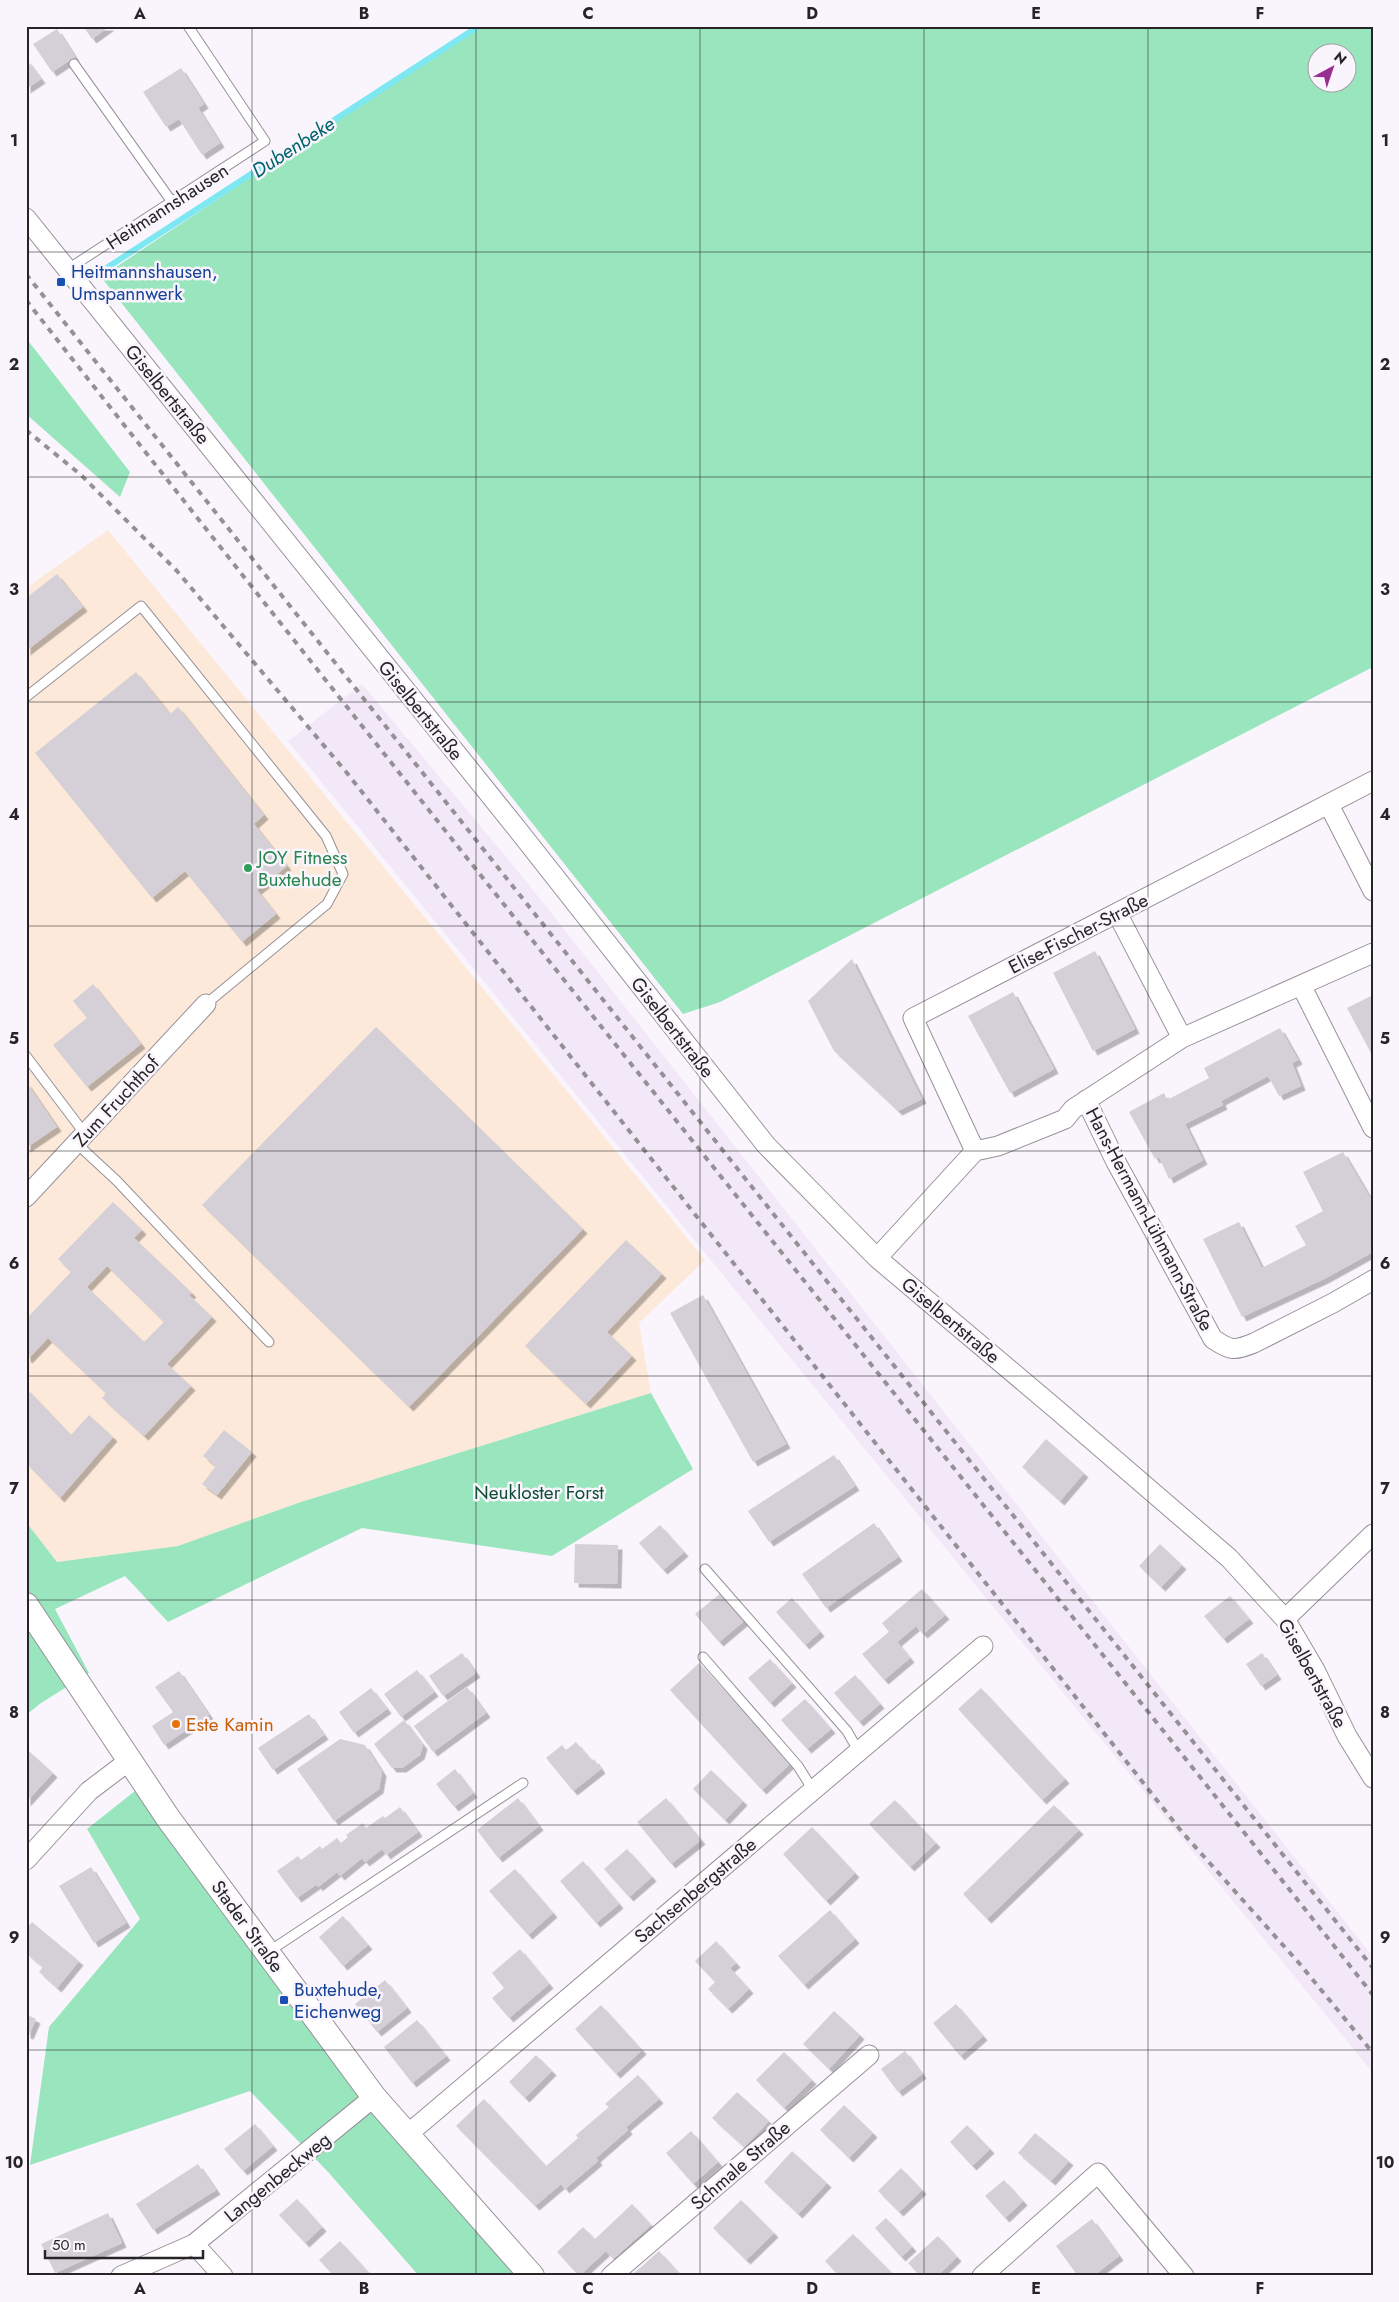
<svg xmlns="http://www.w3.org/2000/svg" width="1399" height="2302" viewBox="0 0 1399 2302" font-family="Jost,sans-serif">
  <defs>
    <filter id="shadow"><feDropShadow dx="4.5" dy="4.5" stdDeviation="0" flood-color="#0004"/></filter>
  </defs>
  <rect width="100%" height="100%" fill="#faf5fd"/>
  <!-- built -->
  <path fill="#f2e8f7" d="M362 684 526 881 1373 1957V2073L288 741Z"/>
  <!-- industrial -->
  <path fill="#fce9d9" d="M108 530 705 1260 639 1323 651 1393 301 1502 178 1546 57 1562 26 1522V588Z"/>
  <!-- green -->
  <path fill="#99e5bd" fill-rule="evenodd" d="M478 26H1373V667L720 1002 683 1014 101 277ZM1316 52H1346V82H1316Z
    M26 338 130 472 120 497 26 414Z
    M651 1393 693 1469 552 1556 362 1528 168 1622 125 1576 55 1609 89 1673 41 1703 26 1715V1522L57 1562 178 1546 301 1502Z
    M140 1787 525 2276H419L329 2173 250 2091 30 2165 49 2027 140 1919 87 1829Z"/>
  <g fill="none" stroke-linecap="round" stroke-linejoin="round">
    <!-- stream -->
    <path stroke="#7de7f2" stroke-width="6" d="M108 267 479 26"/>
  </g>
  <!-- building -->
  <path fill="#d5d0d8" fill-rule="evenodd" filter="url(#shadow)" d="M83 26H110L92 39Z
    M57 29 75 57 52 72 33 44Z
    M26 59 41 79 26 89Z
    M181 68 204 104 198 108 220 143 202 155 179 119 166 127 143 92Z
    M57 574 83 607 26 651V598Z
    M136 672 170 714 178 707 264 815 254 824 287 866 257 890 276 914 242 942 185 871 152 898 35 753Z
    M1095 951 1135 1029 1093 1051 1053 973Z
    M852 959 922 1099 898 1111 834 1051 808 1001Z
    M93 984 141 1044 87 1087 53 1045 87 1018 73 1001Z
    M1013 992 1054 1069 1010 1093 968 1016Z
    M1373 995V1057L1347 1008Z
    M376 1027 583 1229 409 1407 202 1205Z
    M1280 1028 1298 1060 1292 1063 1301 1086 1279 1096 1268 1076 1221 1101 1223 1105 1185 1124 1203 1160 1169 1179 1159 1157 1155 1159 1129 1112 1164 1093 1167 1100 1209 1078 1204 1068Z
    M26 1082 57 1127 26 1148Z
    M1343 1152 1373 1203V1252L1324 1279 1242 1317 1203 1239 1239 1222 1262 1268 1306 1245 1295 1226 1323 1211 1303 1172Z
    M113 1202 142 1230 134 1238 192 1293 189 1295 212 1317 167 1364 191 1386 144 1436 102 1398 106 1393 48 1338 28 1359 26 1357V1319L71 1272 58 1259ZM107 1266 164 1322 144 1342 87 1287Z
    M626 1240 662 1274 607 1332 632 1356 586 1404 525 1346Z
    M703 1295 786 1444 753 1462 670 1313Z
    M26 1388 71 1435 89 1415 113 1437 60 1498 26 1463Z
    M224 1430 252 1452 217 1495 202 1484 216 1466 203 1456Z
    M1046 1439 1084 1473 1060 1501 1022 1467Z
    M834 1455 855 1486 769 1542 748 1511Z
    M874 1523 898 1557 826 1608 802 1574Z
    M660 1525 684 1552 663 1570 639 1543Z
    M575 1544 618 1545 617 1584 574 1583Z
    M1160 1544 1182 1565 1161 1587 1139 1566Z
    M922 1589 945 1615 923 1634 916 1626 897 1642 910 1658 884 1680 862 1654 889 1632 882 1623Z
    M721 1593 744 1621 719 1642 695 1614Z
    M1230 1596 1249 1619 1223 1639 1204 1616Z
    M792 1598 820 1632 805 1645 776 1612Z
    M462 1653 476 1673 443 1696 429 1676Z
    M1262 1653 1277 1675 1261 1686 1246 1664Z
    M770 1659 792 1683 770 1703 748 1678Z
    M699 1663 791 1763 762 1790 670 1690Z
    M417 1670 434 1692 401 1717 384 1694Z
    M179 1671 209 1715 164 1745 152 1726 173 1712 155 1687Z
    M855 1675 880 1704 859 1722 834 1693Z
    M467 1687 486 1713 433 1752 414 1726Z
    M371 1688 387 1709 354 1733 339 1712Z
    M981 1688 1065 1779 1042 1800 958 1709Z
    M805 1699 831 1729 807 1749 781 1720Z
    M309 1714 324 1735 273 1770 258 1748Z
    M404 1720 423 1745 420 1755 402 1768H392L374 1744Z
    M340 1739 365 1745 382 1772 379 1789 334 1821 297 1769Z
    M576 1742 592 1761 594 1759 601 1769 573 1791 546 1758 562 1745 566 1750Z
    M29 1751 53 1773 26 1802V1754Z
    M455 1769 473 1793 454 1807 436 1784Z
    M711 1770 743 1801 725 1820 693 1789Z
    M518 1798 539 1826 498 1858 477 1830Z
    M666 1798 701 1840 671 1864 637 1822Z
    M895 1800 936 1843 910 1867 869 1824Z
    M1054 1805 1079 1830 987 1919 963 1894Z
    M400 1807 418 1832 386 1855 382 1849 365 1862 362 1858 340 1876 337 1872 318 1887 317 1884 297 1898 277 1871 298 1856 301 1860 320 1846 322 1849 337 1838 341 1843 348 1837 346 1835 363 1823 366 1828 383 1816 385 1818Z
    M812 1827 855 1873 826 1901 783 1854Z
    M627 1849 652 1877 629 1897 604 1869Z
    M583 1861 619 1904 596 1923 560 1881Z
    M91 1867 126 1923 94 1943 59 1886Z
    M515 1869 553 1913 528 1935 489 1891Z
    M830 1910 855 1939 804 1985 778 1956Z
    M343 1916 368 1945 343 1966 319 1937Z
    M32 1922 79 1961 57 1988 39 1972 43 1967 26 1953V1929Z
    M716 1941 736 1963 730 1968 749 1989 728 2009 708 1989 715 1982 695 1961Z
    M520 1949 549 1984 509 2018 492 1998 504 1988 492 1973Z
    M385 1980 407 2008 377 2032 355 2004Z
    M956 2004 983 2036 960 2056 933 2023Z
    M601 2005 642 2050 616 2074 575 2029Z
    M834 2011 860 2035 829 2069 803 2044Z
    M26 2014 36 2019 29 2035 26 2034Z
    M417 2020 446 2056 412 2083 384 2047Z
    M905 2051 922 2074 898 2092 881 2069Z
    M784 2052 812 2080 784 2108 756 2080Z
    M536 2055 552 2071 525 2098 509 2082Z
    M638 2075 659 2099 626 2127 628 2130 596 2158 598 2161 565 2189 561 2184 535 2206 456 2126 484 2099 546 2166 578 2138 576 2135 609 2107 605 2104Z
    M737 2092 769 2121 744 2147 712 2118Z
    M844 2105 873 2133 849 2158 820 2130Z
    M255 2124 273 2146 243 2171 224 2149Z
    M967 2125 990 2149 972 2166 950 2142Z
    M691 2131 718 2162 693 2184 666 2153Z
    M1035 2133 1069 2161 1051 2181 1018 2153Z
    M792 2151 827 2183 798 2214 764 2182Z
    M198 2164 216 2190 153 2230 136 2204Z
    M901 2168 922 2190 899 2212 878 2191Z
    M1004 2180 1023 2201 1005 2218 985 2196Z
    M297 2199 322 2227 305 2243 279 2215Z
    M741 2200 774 2233 746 2260 713 2228Z
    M632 2204 651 2225 613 2259 606 2251 579 2276 557 2252 583 2227 595 2239Z
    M108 2213 122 2243 55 2273 41 2244Z
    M886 2218 912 2247 901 2257 875 2228Z
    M1092 2219 1119 2256 1093 2276H1078L1056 2246Z
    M853 2234 895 2276H839L825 2261Z
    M938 2236 957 2257 937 2276H920L908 2263Z
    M340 2241 370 2274 369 2276H334L319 2260Z
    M659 2251 681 2275 679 2276H631Z"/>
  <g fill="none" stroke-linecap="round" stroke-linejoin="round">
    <!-- service casing -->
    <g stroke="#969199" stroke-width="11">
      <path id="service" d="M74 64 172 202
        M68 269 265 141 188 26
        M26 697 141 606 326 836 343 874 327 904 206 1004
        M26 1056 85 1134
        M76 1143 117 1181 269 1342
        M705 1569 847 1731 859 1752
        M703 1657 798 1766 813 1790
        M268 1952 523 1783"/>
    </g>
    <!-- minor casing -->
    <g stroke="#969199" stroke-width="21">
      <path id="minor" d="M26 218 518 830 766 1145 877 1258 1056 1409 1229 1558 1285 1619 1315 1670 1347 1736 1373 1778
        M1329 805 1373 891
        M1117 913 1182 1038
        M1301 985 1373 1128
        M1086 1100 1116 1162 1213 1339C1231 1351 1234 1351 1254 1343L1333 1303 1373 1280
        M975 1151 913 1018 1373 781
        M26 1197 206 1004
        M877 1258 975 1151 998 1146 1065 1119 1073 1109 1182 1038 1373 953
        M1285 1619 1373 1534
        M26 1860 89 1791 130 1760
        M408 2134 983 1646
        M194 2244 223 2276
        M121 2276 194 2244 374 2097
        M611 2276 869 2055
        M982 2276 1098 2173 1184 2276"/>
    </g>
    <!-- tertiary casing -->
    <g stroke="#969199" stroke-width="26">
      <path id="tertiary" d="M26 1605 168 1818 374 2097 532 2276"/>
    </g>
    <!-- service -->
    <use href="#service" stroke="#fff" stroke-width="9"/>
    <!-- minor -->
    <use href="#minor" stroke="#fff" stroke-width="19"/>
    <!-- tertiary -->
    <use href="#tertiary" stroke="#fff" stroke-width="24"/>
    <!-- rail -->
    <path stroke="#949196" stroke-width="4" stroke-dasharray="6 6" stroke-linecap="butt" d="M26 274 1373 1968
      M26 300C471 868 925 1429 1373 1995
      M26 430 81 475 177 571 347 773 1182 1832 1299 1963 1373 2053"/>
  </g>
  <!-- grid -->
  <path fill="none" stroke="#262427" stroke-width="1" stroke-opacity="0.55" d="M252 26V2276M476 26V2276M700 26V2276M924 26V2276M1148 26V2276M26 252H1373M26 477H1373M26 702H1373M26 926H1373M26 1151H1373M26 1376H1373M26 1600H1373M26 1825H1373M26 2050H1373"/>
  <!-- markers -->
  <g fill="#1a4fb4" stroke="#faf5fd" stroke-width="2">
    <rect x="56" y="277" width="10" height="10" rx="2.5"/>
    <rect x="279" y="1995" width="10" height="10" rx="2.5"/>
  </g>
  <circle fill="#2e9e5b" stroke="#faf5fd" stroke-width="2" cx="248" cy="868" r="5"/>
  <circle fill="#e8710a" stroke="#faf5fd" stroke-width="2" cx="176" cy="1724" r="5"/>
  <g text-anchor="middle" stroke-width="5" stroke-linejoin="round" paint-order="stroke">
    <!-- street labels -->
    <g font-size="19" fill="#262427" stroke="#faf5fd">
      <text transform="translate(167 206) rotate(-33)" y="7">Heitmannshausen</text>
      <text transform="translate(168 394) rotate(51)" y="7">Giselbertstraße</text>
      <text transform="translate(421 710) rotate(51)" y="7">Giselbertstraße</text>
      <text transform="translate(1078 933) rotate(-27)" y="7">Elise-Fischer-Straße</text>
      <text transform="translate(673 1027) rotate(52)" y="7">Giselbertstraße</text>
      <text transform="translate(116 1101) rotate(-47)" y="7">Zum Fruchthof</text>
      <text transform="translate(1150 1219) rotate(62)" y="7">Hans-Hermann-Lühmann-Straße</text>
      <text transform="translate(951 1320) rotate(40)" y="7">Giselbertstraße</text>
      <text transform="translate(1313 1673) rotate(61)" y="7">Giselbertstraße</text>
      <text transform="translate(695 1890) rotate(-40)" y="7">Sachsenbergstraße</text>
      <text transform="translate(248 1926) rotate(54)" y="7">Stader Straße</text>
      <text transform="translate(740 2165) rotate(-41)" y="7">Schmale Straße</text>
      <text transform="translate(277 2177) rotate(-39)" y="7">Langenbeckweg</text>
    </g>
    <!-- transit labels -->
    <g font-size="19" fill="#164399" stroke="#faf5fd" text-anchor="start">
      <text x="71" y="278">Heitmannshausen,<tspan x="71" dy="22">Umspannwerk</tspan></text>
      <text x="294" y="1996">Buxtehude,<tspan x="294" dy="22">Eichenweg</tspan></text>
    </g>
    <!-- leisure labels -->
    <g font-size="19" fill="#27864d" stroke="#faf5fd" text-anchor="start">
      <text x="258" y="864">JOY Fitness<tspan x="258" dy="22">Buxtehude</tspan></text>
    </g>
    <!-- park labels -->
    <g font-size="19" fill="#0e4e33" stroke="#faf5fd">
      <text x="539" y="1499">Neukloster Forst</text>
    </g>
    <!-- food labels -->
    <g font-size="19" fill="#c56008" stroke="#faf5fd" text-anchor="start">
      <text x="186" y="1731">Este Kamin</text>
    </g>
    <!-- water labels -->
    <g font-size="20" font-style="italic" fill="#00636b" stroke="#faf5fd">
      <text transform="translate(293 147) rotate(-33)" y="7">Dubenbeke</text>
    </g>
  </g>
  <!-- border -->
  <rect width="1399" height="2302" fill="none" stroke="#faf5fd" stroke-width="55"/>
  <!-- north arrow -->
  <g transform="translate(1332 68) rotate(40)"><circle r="24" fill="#faf5fd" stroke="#a5a1a7"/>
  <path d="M0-4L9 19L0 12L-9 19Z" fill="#982e90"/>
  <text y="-8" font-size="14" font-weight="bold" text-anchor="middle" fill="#262427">N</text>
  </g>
  <!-- scale -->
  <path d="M45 2250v8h158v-8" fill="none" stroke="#262427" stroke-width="2.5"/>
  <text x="52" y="2250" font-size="15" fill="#262427" stroke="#faf5fd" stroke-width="4" paint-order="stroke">50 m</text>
  <rect x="28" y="28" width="1344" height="2246" fill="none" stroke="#262427" stroke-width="2"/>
  <g font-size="16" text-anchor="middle" font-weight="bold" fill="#262427">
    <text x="140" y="19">A</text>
    <text x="364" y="19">B</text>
    <text x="588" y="19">C</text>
    <text x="812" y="19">D</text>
    <text x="1036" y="19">E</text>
    <text x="1260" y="19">F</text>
    <text x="14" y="146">1</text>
    <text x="1385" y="146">1</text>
    <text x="14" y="370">2</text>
    <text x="1385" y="370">2</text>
    <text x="14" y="595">3</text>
    <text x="1385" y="595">3</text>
    <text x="14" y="820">4</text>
    <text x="1385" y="820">4</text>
    <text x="14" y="1044">5</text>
    <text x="1385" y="1044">5</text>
    <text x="14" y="1269">6</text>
    <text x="1385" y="1269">6</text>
    <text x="14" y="1494">7</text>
    <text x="1385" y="1494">7</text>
    <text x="14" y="1718">8</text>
    <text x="1385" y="1718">8</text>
    <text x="14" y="1943">9</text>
    <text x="1385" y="1943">9</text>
    <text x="14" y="2168">10</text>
    <text x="1385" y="2168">10</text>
    <text x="140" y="2294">A</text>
    <text x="364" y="2294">B</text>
    <text x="588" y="2294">C</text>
    <text x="812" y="2294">D</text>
    <text x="1036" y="2294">E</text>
    <text x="1260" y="2294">F</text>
  </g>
</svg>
